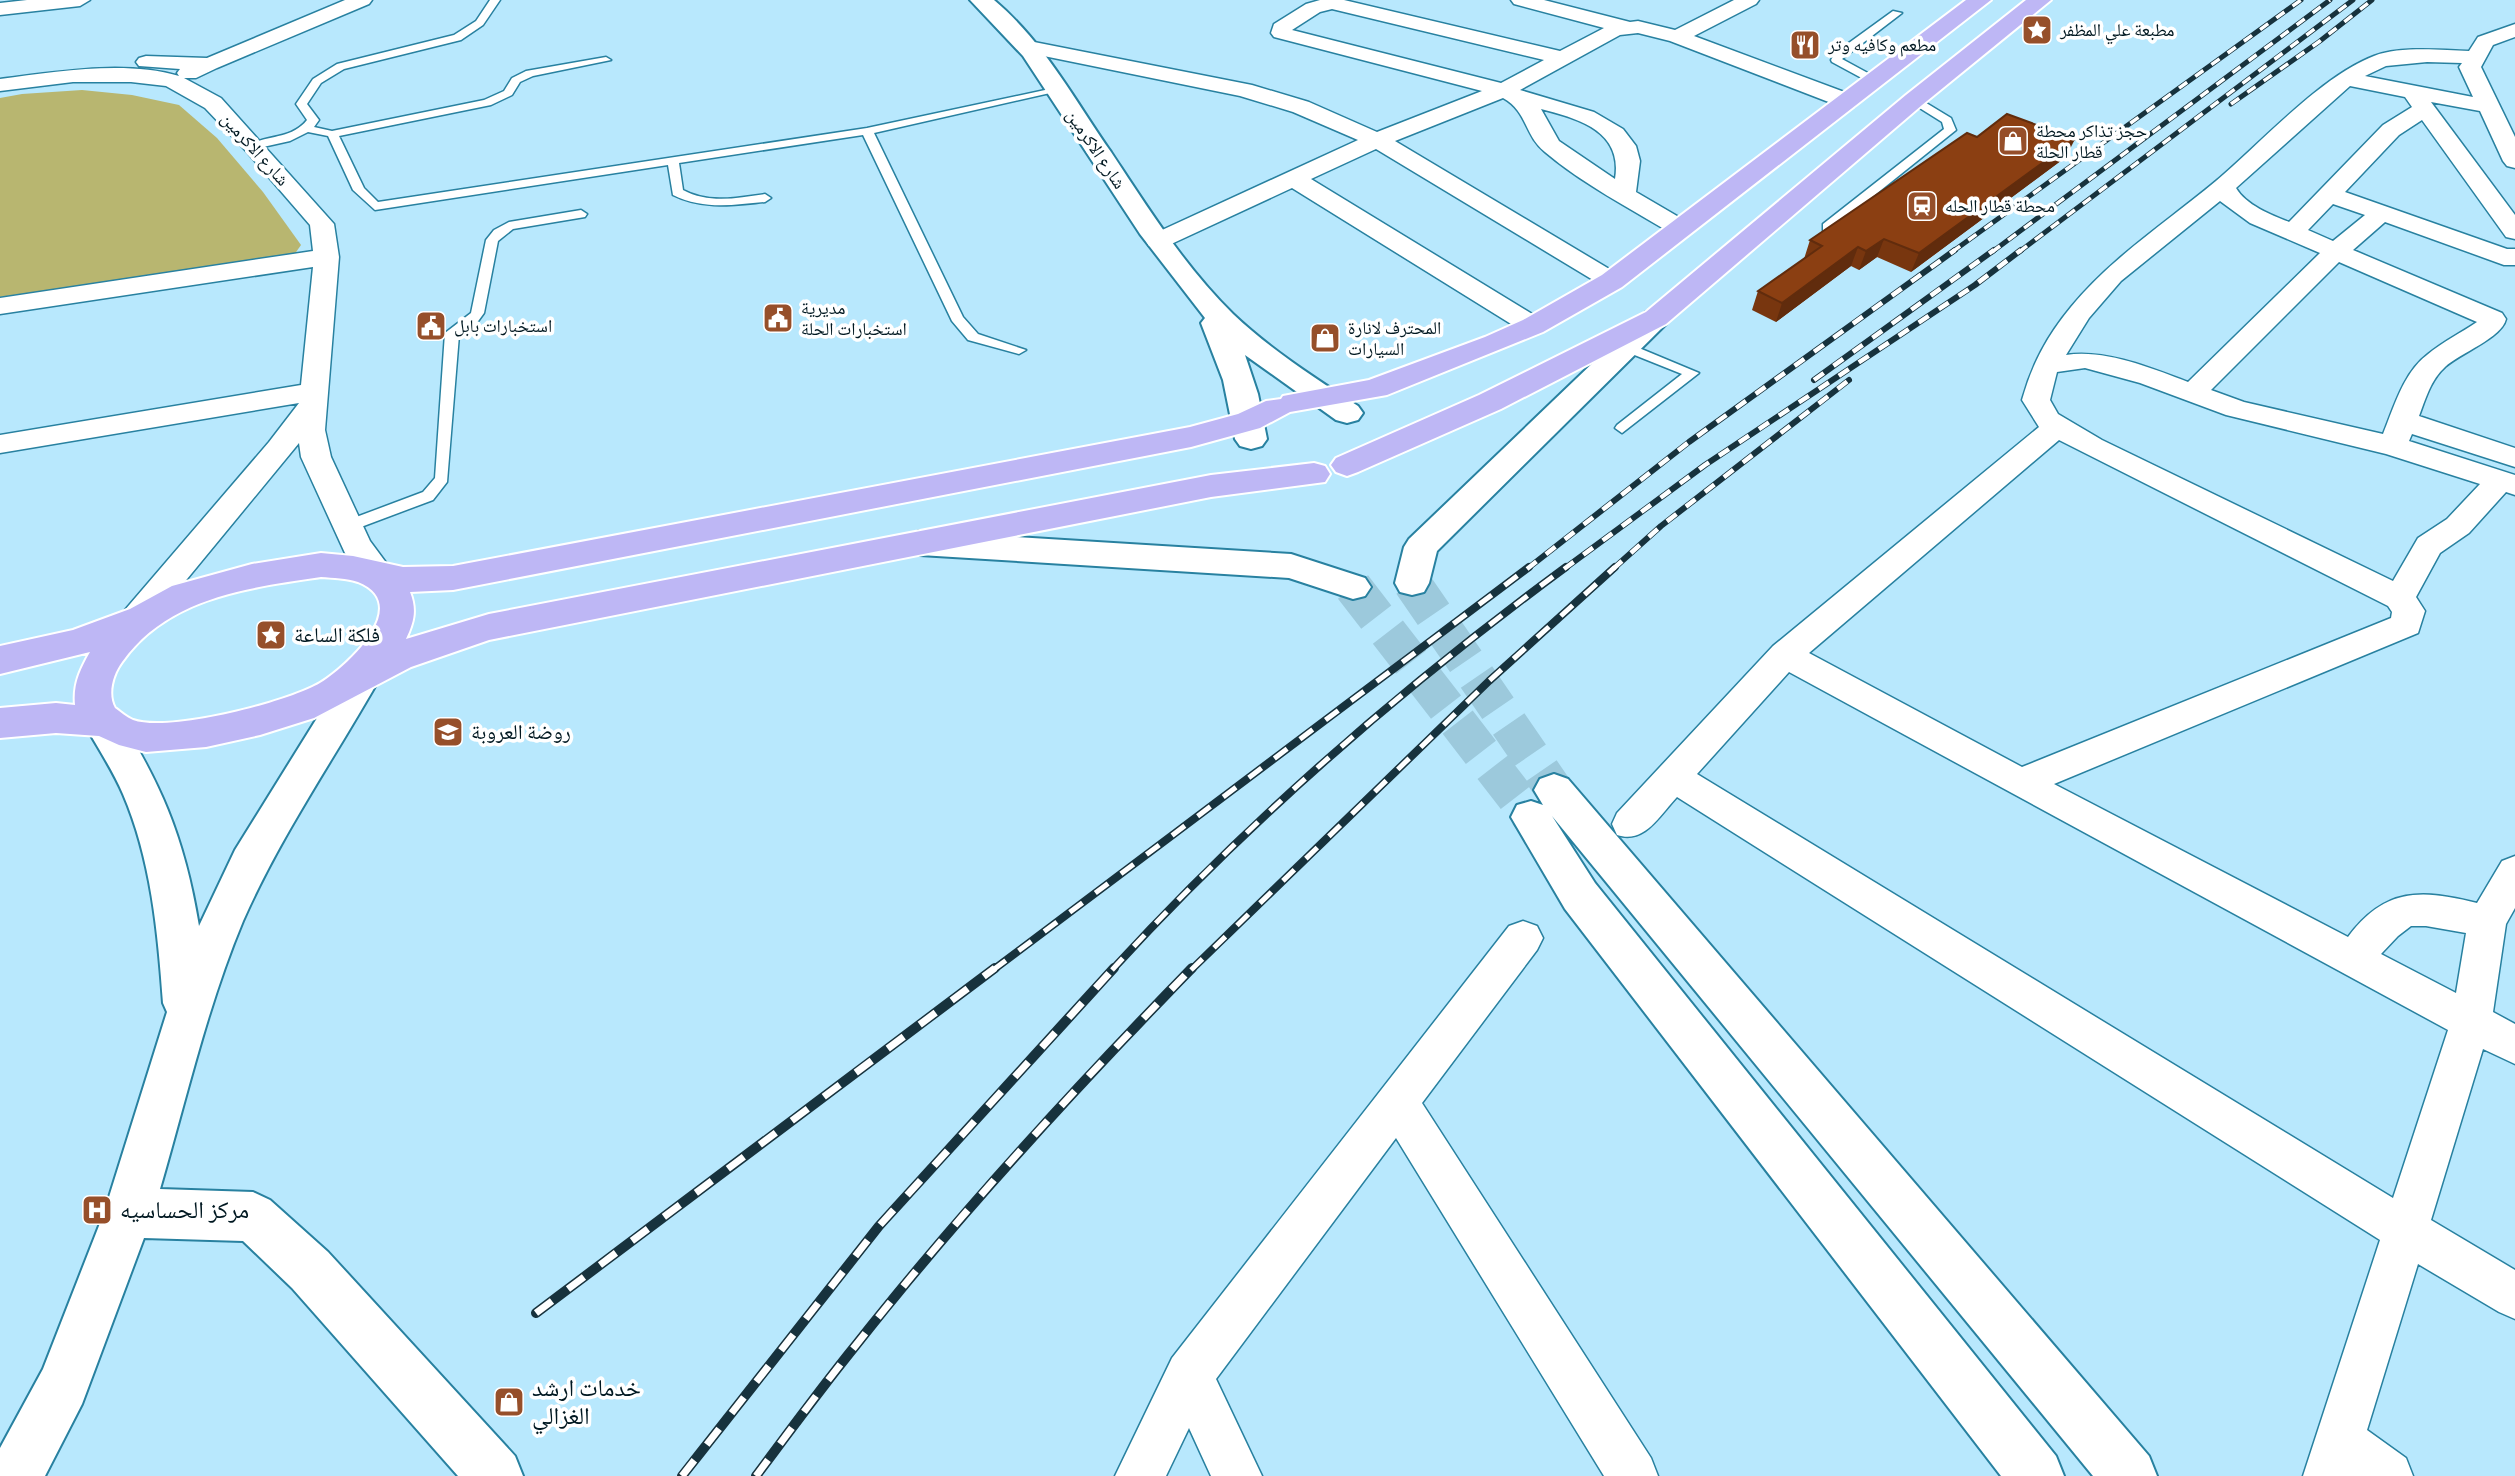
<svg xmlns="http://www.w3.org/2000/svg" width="2515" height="1476" viewBox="0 0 2515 1476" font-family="Barlow,'Noto Naskh Arabic',sans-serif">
  <rect width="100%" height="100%" fill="#b8e8fd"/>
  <!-- green -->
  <path fill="#b8b670" d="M82 90 132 95 179 105 217 138 263 192 301 245 294 255 0 297V98L22 94Z"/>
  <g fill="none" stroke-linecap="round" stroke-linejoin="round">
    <!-- tertiary-tunnel -->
    <path stroke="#9cc9dc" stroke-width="38" stroke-dasharray="38 19" stroke-linecap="butt" d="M1412 583 1554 790
      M1353 587 1531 817"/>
    <!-- service casing -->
    <g stroke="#2881a0" stroke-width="3">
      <path id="service" d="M490 0H500L483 25 461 40 344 69 321 83 307 104 319 120 314 127 332 131 484 100 504 91 512 78 526 71 606 57 611 60 533 76 520 82 512 95 491 105 339 136 364 188 378 202 867 128 1059 87V91L874 133 963 317 978 334 1026 350 1019 354 968 340 952 321 863 135 679 163 683 190C709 204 737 198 765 194L771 198 765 202C733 205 703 210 673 195L668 165 375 210 353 190 328 136 308 132 290 141 254 149 248 146C267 134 291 140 307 120L296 104 313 79 337 64 454 35 476 21Z
        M1893 11 1902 13 1842 59 1877 78V82H1869L1832 62 1831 60 1835 53Z
        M1910 98H1918L1951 118 1956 130 1831 230H1823V224L1944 129 1942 122 1910 102Z
        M581 210 587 214 585 217 513 229 498 241 484 313 476 324 459 335 447 482 433 500 353 530H343L340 526 343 522 423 492 435 478 445 333 471 313 486 240 494 230 509 222Z
        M1627 343 1699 373 1622 433 1615 428 1617 425 1682 374 1622 350 1620 347Z"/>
    </g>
    <!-- minor casing -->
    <g stroke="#2881a0" stroke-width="3">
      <path id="minor" d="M27 0H90L80 6 0 15V3Z
        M345 0H372L369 4 217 68 196 78H184L221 98 334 224 339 257 325 430 331 457 370 541 410 595 405 603 394 606 383 603 345 553 301 457 299 443 136 641 124 645 112 641 108 633 112 625 269 442 299 403 0 453V435L301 385 313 267 0 314V298L313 251 310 225 246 151 205 108 166 86 131 82H73L0 91V79C55 72 125 60 179 76L177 73 180 69 139 66 136 62 139 58 146 56 207 58Z
        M1320 0H1344L1560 51 1604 28 1514 4 1511 0H1544L1630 22 1638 21 1675 30 1734 0H1759L1756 4 1694 36 1855 96 1858 101 1855 106H1839L1670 41 1638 33 1620 35 1520 90 1594 112 1623 129 1636 146 1640 161 1636 192 1689 223 1692 228 1689 233 1680 235 1671 233C1629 208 1583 184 1545 152 1524 135 1528 112 1503 98L1395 141 1621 276 1625 281 1621 286 1612 289 1603 286 1376 149 1311 179 1542 320 1546 326 1542 332 1533 334 1524 332 1292 188 1167 246 1158 248 1149 246 1146 241 1149 236 1358 140 1293 112 1240 96 1029 53 1022 51 1019 47 1022 43 1029 41 1252 85 1309 102 1377 132 1482 91 1274 37 1271 33 1274 24 1306 4ZM1332 9 1544 60 1501 83 1292 30 1320 12ZM1541 109C1579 119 1623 131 1615 179L1559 141Z
        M2515 24V37L2493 45 2481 67 2515 137V168L2507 166 2503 161 2480 111 2431 102 2515 215V239L2506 237 2422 120 2399 135 2345 192 2507 249H2515V265H2504L2385 222 2353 250 2502 313 2506 319C2502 338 2460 353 2445 367 2431 379 2425 400 2419 416L2515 448V467L2412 434 2409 441 2515 475V495L2506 492 2469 533 2440 553 2416 597 2425 611 2418 633 2054 784 2348 937C2385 887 2422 889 2477 903L2502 861 2515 856V908L2506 924 2493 1012 2515 1024V1064L2483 1049 2431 1220 2515 1270V1319L2499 1312 2418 1264 2367 1430 2406 1458 2413 1476H2303L2380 1240 1677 797C1659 816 1645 844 1617 835L1612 824 1617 813 1773 646 2039 427 2022 400C2032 364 2047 336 2071 307 2112 257 2167 222 2216 181 2260 144 2321 76 2374 56 2399 46 2441 50 2469 51L2478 37ZM2427 62 2462 63 2459 67 2473 97 2365 76 2386 66ZM2350 86 2405 97 2412 107 2383 125 2289 222C2271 215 2246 205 2236 188ZM2220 201 2250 223 2320 253 2188 382C2151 368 2105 349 2066 355L2089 318 2121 281ZM2333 204 2365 215 2333 241 2308 230ZM2339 262 2477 322C2461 333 2442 342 2427 355 2403 373 2393 410 2383 434L2244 402 2211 390ZM2085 368 2140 383 2226 415 2386 454 2480 484 2447 519 2418 538 2393 581 2102 440 2058 414 2050 400 2057 372ZM2059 440 2388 606 2392 612 2391 618 2022 767 1809 653ZM1789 672 2448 1030 2393 1198 1697 774ZM2411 926H2426L2466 933 2456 993 2381 954 2398 936Z
        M1523 921 1537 926 1543 938 1537 950 1422 1103 1651 1458 1658 1476H1604L1396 1138 1216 1379 1262 1476H1211L1189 1428 1166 1476H1115L1172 1358 1509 926Z"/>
    </g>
    <!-- tertiary casing -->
    <g stroke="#2881a0" stroke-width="4">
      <path id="tertiary" d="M970 0H994C1044 42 1074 99 1111 152 1148 208 1185 267 1233 314 1271 350 1315 378 1358 406L1363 413 1358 420 1347 423 1336 420 1245 355 1258 394 1267 439 1262 446 1251 449 1240 446 1235 439 1223 380 1201 323 1205 318 1140 234 1023 56Z
        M1656 309 1666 312 1670 318 1666 324 1437 551 1429 583 1424 592 1412 595 1400 592 1395 583 1404 547 1409 539 1646 312Z
        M920 531 1291 554 1365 578 1371 587 1365 596 1353 599 1289 578 920 555 908 551 903 543 908 535Z
        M368 653 381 657 386 667C339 752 282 832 243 921 207 1007 186 1100 160 1189L253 1192 270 1200 328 1252 515 1456 523 1476H458L292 1288 243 1241 144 1238 82 1404 45 1476H0V1448L43 1369 104 1213 167 1012 163 1003C158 932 151 859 123 794 111 766 93 741 79 714L85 704 98 699 111 704C160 781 184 835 199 926L235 850 355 657Z
        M1554 774 1568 779 2149 1456 2157 1476H2093L1552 816 1595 883 2056 1456 2064 1476H2001L1565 909 1511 817 1517 805 1531 801 1543 805 1534 790 1540 779Z"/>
    </g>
    <!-- primary casing -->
    <g stroke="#fff" stroke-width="4">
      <path id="primary" d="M1966 0H1991L1622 287 1543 332 1387 395 1290 412 1260 428 1191 447 453 590 410 592C417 610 414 622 406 639L489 614 1211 475 1314 463 1325 466 1330 474 1325 482 1211 497 489 640 411 667 314 718 260 735 206 747 146 752 119 745 99 736 56 733 0 738V708L56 703 75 705C73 684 80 670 90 652L0 674V646L73 630 130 609 172 586 252 564 321 553 353 556 403 567 453 566 1190 427 1238 414 1266 401 1281 399 1283 396 1369 380 1485 337 1523 320 1602 275ZM321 577C333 578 347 578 358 582 415 605 346 667 320 683 288 702 169 733 133 720 126 717 121 712 115 708 107 694 113 674 122 662 168 597 248 588 321 577Z
        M2026 0H2051L1922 105 1666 324 1501 409 1358 472 1347 476 1336 472 1331 465 1336 458 1479 395 1646 312 1906 95Z"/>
    </g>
    <!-- service -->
    <use href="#service" fill="#fff" fill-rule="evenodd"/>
    <!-- minor -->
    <use href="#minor" fill="#fff" fill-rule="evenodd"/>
    <!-- tertiary -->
    <use href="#tertiary" fill="#fff" fill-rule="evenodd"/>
    <!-- primary -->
    <use href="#primary" fill="#beb7f5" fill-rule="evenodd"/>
    <!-- rail-far3 casing -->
    <g stroke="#17323d" stroke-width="5">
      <path id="rail-far3" d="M2231 104 2320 41 2372 0
        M1952 252 2301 0
        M1992 252 2330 0
        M2019 252 2353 0"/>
    </g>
    <!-- rail-far2 casing -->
    <g stroke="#17323d" stroke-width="6">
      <path id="rail-far2" d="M1814 380 1994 250
        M1527 569 1689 442 1955 250
        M1564 569 1705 465 1975 285 2021 250
        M1613 569 1661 526 1849 380"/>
    </g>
    <!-- rail-far1 casing -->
    <g stroke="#17323d" stroke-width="8">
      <path id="rail-far1" d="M993 970 1529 567
        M1112 970C1249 820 1403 687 1566 567
        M1191 970 1489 681 1615 567"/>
    </g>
    <!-- rail casing -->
    <g stroke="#17323d" stroke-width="10">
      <path id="rail" d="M536 1313 995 968
        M682 1476 879 1226 1114 968
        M756 1476C789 1432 821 1388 856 1345 960 1213 1075 1088 1192 968"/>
    </g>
    <!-- rail-far3 -->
    <use href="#rail-far3" stroke="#fff" stroke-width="3.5" stroke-dasharray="10" stroke-linecap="butt"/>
    <!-- rail-far2 -->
    <use href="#rail-far2" stroke="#fff" stroke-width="4.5" stroke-dasharray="12" stroke-linecap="butt"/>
    <!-- rail-far1 -->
    <use href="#rail-far1" stroke="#fff" stroke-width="5" stroke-dasharray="16" stroke-linecap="butt"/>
    <!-- rail -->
    <use href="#rail" stroke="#fff" stroke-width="7" stroke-dasharray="20" stroke-linecap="butt"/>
  </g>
  <!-- wall -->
  <path fill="#78360f" d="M2066 157 1911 272 1877 257 1859 270 1851 266 1776 322 1752 310 1758 291 1804 259 1810 240Z"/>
  <!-- shaded-wall -->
  <path fill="#612c0d" d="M2075 139 2066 157 1911 272 1919 253Z
    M1884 239 1877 257 1859 270 1866 251Z
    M1858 247 1851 266 1776 322 1782 303Z"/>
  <!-- building -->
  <path fill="#8b3f12" stroke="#612c0d" stroke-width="2" d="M2007 114 2075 139 1919 253 1884 239 1866 251 1858 247 1782 303 1758 291 1822 246 1810 240 1967 133 1977 137Z"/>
  <!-- icons -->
  <defs>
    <g id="sight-square" transform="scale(1.575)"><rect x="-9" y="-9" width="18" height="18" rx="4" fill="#964f2a" stroke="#fff"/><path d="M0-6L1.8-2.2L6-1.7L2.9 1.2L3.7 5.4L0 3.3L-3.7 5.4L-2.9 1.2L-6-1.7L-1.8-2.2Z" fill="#fff"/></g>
    <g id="restaurant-square" transform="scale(1.575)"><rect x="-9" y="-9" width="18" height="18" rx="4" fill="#964f2a" stroke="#fff"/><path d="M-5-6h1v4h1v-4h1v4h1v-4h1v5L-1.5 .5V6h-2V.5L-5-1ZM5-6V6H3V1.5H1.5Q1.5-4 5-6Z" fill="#fff"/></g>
    <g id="shop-square" transform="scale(1.575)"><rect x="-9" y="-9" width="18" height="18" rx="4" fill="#964f2a" stroke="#fff"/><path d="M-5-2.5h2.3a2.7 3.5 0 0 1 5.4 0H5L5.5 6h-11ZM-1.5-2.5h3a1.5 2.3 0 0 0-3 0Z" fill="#fff"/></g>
    <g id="station-square" transform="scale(1.575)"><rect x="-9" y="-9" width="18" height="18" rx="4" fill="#964f2a" stroke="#fff"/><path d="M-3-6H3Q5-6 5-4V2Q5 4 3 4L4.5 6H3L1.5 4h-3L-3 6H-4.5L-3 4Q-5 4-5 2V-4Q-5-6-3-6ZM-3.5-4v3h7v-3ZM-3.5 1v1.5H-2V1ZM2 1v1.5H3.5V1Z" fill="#fff"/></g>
    <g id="civic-square" transform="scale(1.575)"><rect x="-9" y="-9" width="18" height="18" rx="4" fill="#964f2a" stroke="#fff"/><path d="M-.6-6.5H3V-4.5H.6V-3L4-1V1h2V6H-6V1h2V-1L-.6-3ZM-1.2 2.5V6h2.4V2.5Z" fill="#fff"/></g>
    <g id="school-square" transform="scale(1.575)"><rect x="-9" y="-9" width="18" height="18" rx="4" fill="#964f2a" stroke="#fff"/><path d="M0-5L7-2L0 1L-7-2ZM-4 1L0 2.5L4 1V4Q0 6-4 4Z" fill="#fff"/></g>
    <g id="hospital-square" transform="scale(1.575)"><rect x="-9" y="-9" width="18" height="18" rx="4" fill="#964f2a" stroke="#fff"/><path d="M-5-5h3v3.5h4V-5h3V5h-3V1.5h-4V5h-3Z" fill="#fff"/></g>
  </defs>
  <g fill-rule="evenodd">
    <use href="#sight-square" x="2037" y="30"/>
    <use href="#restaurant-square" x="1805" y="45"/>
    <use href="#shop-square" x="2013" y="141"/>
    <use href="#station-square" x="1922" y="206"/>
    <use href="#civic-square" x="778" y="318"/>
    <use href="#civic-square" x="431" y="326"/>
    <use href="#shop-square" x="1325" y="338"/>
    <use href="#sight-square" x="271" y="635"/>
    <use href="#school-square" x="448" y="732"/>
    <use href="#hospital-square" x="97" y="1210"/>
    <use href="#shop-square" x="509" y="1402"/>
  </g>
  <g text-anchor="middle" stroke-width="7" stroke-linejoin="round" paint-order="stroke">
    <!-- far-poi labels -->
    <g font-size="18" fill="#001821" stroke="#fff" text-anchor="start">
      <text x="2060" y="36">مطبعة علي المظفر</text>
      <text x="1828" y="51">مطعم وكافيه وتر</text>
      <text x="2036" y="137">حجز تذاكر محطة<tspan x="2036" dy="21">قطار الحلة</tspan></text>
      <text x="1945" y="212">محطة قطار الحله</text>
      <text x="801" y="314">مديرية<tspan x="801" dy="21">استخبارات الحلة</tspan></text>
      <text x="454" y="332">استخبارات بابل</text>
      <text x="1348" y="334">المحترف لانارة<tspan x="1348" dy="21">السيارات</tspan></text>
    </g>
    <!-- far-street labels -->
    <g font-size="18" fill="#001821" stroke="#fff">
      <text transform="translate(255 149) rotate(48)" y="6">شارع الاكرمين</text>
      <text transform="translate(1096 149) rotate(56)" y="6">شارع الاكرمين</text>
    </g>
    <!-- poi labels -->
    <g font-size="21" fill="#001821" stroke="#fff" text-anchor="start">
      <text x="294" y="642">فلكة الساعة</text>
      <text x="471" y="739">روضة العروبة</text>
    </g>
    <!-- near-poi labels -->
    <g font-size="24" fill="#001821" stroke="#fff" text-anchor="start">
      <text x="120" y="1218">مركز الحساسيه</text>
      <text x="532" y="1396">خدمات ارشد<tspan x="532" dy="28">الغزالي</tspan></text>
    </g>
  </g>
</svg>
